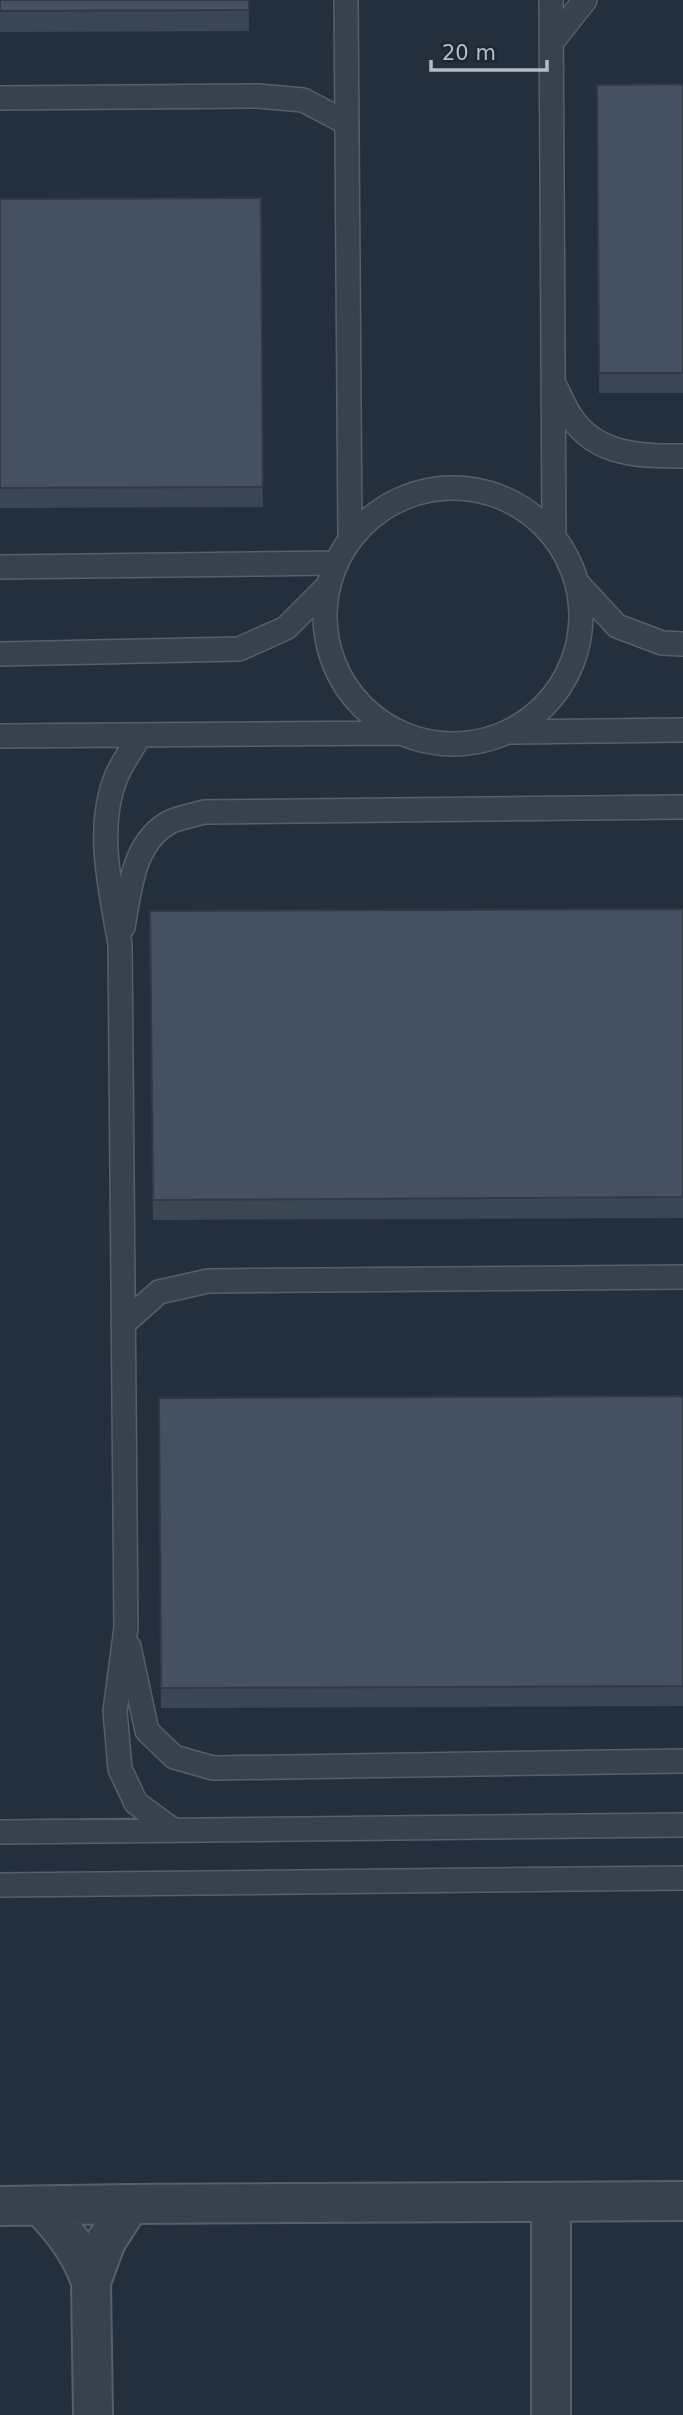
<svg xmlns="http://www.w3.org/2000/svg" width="683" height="2415" viewBox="0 0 683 2415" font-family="'DejaVu Sans',sans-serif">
  <rect width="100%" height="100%" fill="#242f3e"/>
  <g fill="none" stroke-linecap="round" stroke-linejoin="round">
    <!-- lane casing -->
    <g stroke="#565f6c" stroke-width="26">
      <path id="lane" d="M346 0 350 536
        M551 0 554 534
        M551 43 585 0
        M0 98 258 96 303 100 347 123
        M556 388C561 398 565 408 571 417 597 456 641 456 683 456
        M325 616a128 128 0 1 1 256 0a128 128 0 1 1-256 0Z
        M0 567 335 563
        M579 585 617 626 662 643 683 644
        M0 654 239 649 286 628 326 588
        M512 732 683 730
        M140 735C132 749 122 763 116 777 95 829 111 891 120 944L126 1628 115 1711 120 1769 136 1803 173 1830
        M0 736 399 733
        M123 927C130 889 133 840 172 821 182 817 194 815 204 812L683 807
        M123 1324 159 1292 208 1281 683 1277
        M129 1647 147 1731 174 1757 213 1768 683 1761
        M0 1832 683 1825
        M0 1885 683 1878"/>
    </g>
    <!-- street casing -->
    <g stroke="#565f6c" stroke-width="42">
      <path id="street" d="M551 2202V2415
        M0 2206 130 2204 683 2201
        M41 2206C63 2229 81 2252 91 2282L93 2415
        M91 2282 106 2241 130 2204"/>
    </g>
    <!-- lane -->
    <use href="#lane" stroke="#38414e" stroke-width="23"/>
    <!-- street -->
    <use href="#street" stroke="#38414e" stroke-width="38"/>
  </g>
  <!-- wall -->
  <path fill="#3b4654" d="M0 0H249V31L0 32Z
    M683 84V393H599L597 85Z
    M261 198 263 507 0 508V199Z
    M683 909V1218L153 1220 150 911Z
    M683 1396V1706L161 1708 159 1398Z"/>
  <!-- building -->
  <path fill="#455162" stroke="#303945" stroke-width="2" d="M0 0H249V10L0 11Z
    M683 84V373H599L597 85Z
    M261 198 263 487 0 488V199Z
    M683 909V1197L153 1200 150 911Z
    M683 1396V1686L161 1688 159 1398Z"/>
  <!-- scale -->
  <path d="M431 60v10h116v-10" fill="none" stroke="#b4bcc9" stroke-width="3.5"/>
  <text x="442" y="60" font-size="21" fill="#b4bcc9" stroke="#1d2633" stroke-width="5" paint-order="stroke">20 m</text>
</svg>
